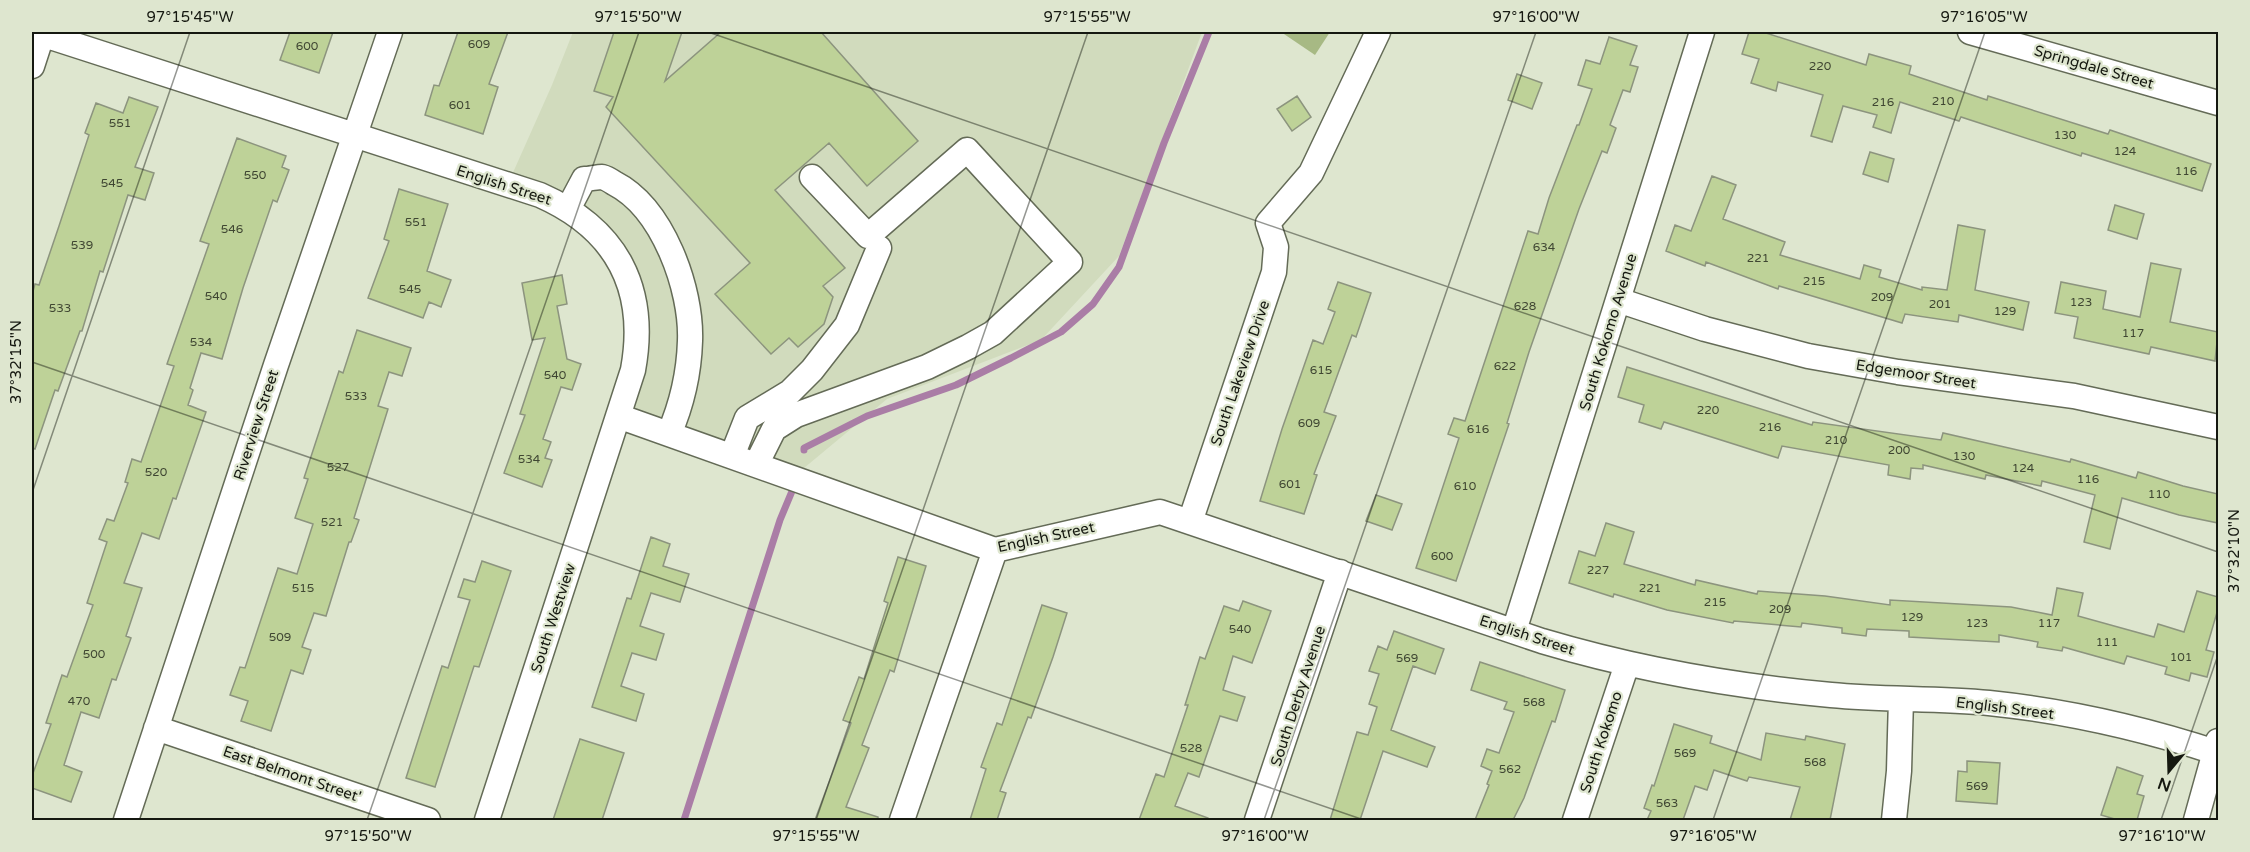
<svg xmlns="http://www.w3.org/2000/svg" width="2250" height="852" viewBox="0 0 2250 852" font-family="'Varela Round',sans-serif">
  <rect width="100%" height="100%" fill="#dee6cf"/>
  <!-- built -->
  <path fill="#d1dbbd" d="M573 32H1202L1119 256 1041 340 887 399 792 478 618 416 638 347 607 242 507 186 552 85Z"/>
  <!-- grass -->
  <path fill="#a7b984" d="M1281 32H1330L1315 55Z"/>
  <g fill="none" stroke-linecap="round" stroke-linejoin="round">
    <!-- stream -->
    <path stroke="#aa7da6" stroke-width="7" d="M804 450V448L867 416 956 385 1011 358 1061 332 1093 304 1119 267 1164 143 1209 32
      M684 820 780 520 795 484"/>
  </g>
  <!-- building -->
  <path fill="#bed298" stroke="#8c947e" stroke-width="1.5" d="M290 32H333L319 73 280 60Z
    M458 32H508L489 84 498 87 483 134 425 115 434 85 439 86Z
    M614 32H682L665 81 721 32H821L918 141 867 186 829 143 775 190 845 268 823 286 833 297 824 324 798 347 789 338 771 354 715 294 750 263 606 107 613 97 594 91Z
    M1749 32H1763L1866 65 1869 54 1911 66 1909 74 1987 100 1988 96 2108 134 2110 130 2211 164 2202 191 2082 153 2081 156 1961 117 1959 121 1900 102 1891 133 1873 127 1877 115 1843 106 1832 142 1811 136 1823 95 1778 82 1776 91 1751 83 1759 59 1742 54Z
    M1609 37 1637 46 1630 65 1638 67 1630 92 1623 90 1610 125 1616 128 1607 153 1602 151 1579 209 1529 352 1507 423 1509 424 1456 581 1416 568 1459 438 1448 434 1454 418 1465 421 1528 231 1538 234 1549 198 1577 125H1579L1592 89 1578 85 1586 60 1600 64Z
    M1517 74 1542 83 1532 109 1508 100Z
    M1297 96 1311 117 1292 131 1277 109Z
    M129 97 158 107 135 167 154 173 145 200 128 195 103 272 100 271 82 331H80L58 391 55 390 35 449 32 448V295L35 284 39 285 59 226 89 135 85 133 96 103 123 113Z
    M237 138 286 156 282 167 289 170 277 202 273 200 243 288 222 359 201 353 190 388 193 390 188 405 206 412 176 499 173 498 159 539 142 533 124 583 142 588 126 636 131 638 116 680 112 679 99 718 81 712 64 765 82 772 71 802 32 788V776L51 724 46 723 62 675 67 677 93 605 87 603 107 542 99 539 107 519 114 521 128 483 125 482 132 459 141 462 174 366 167 364 209 244 200 241Z
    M1870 152 1894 159 1888 182 1863 174Z
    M1712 176 1736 185 1723 219 1785 242 1780 255 1860 279 1864 265 1881 270 1879 277 1922 290V287L1947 290 1958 225 1985 230 1975 290 2029 302 2023 330 1959 315 1958 322 1905 314 1902 323 1779 286 1778 289 1706 262 1705 266 1666 251 1675 225 1691 231Z
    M399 189 448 204 427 271 451 280 441 307 429 302 423 318 368 298 389 241 384 239Z
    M2115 205 2144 214 2137 239 2108 230Z
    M2151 263 2181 269 2170 322 2218 332 2215 361 2151 347 2149 354 2074 338 2078 317 2055 313 2061 282 2106 291 2103 309 2140 317Z
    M562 275 567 304 557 306 567 359 581 364 572 390 561 387 543 439 551 442 545 458 552 460 542 487 504 473 525 415 520 414 545 338 532 340 522 283Z
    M1338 282 1371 293 1356 337 1352 335 1324 412 1336 416 1314 474 1317 475 1304 514 1260 501 1282 429 1313 340 1323 344 1335 312 1328 309Z
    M357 330 411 348 402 376 389 372 378 406 388 409 354 518 359 520 351 542H349L326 616 314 613 302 647 311 650 303 674 291 670 271 731 241 721 248 701 230 695 240 667 245 668 278 568 297 574 313 524 295 518 308 479 304 478 339 371 343 373Z
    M1627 367 1812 425 1813 422 1941 440 1943 433 2070 462 2071 459 2136 478 2138 472 2183 486 2218 494V523L2179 515 2122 498 2110 549 2084 542 2095 495 2042 481 2041 486 1986 475 1985 479 1923 465V469L1911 468 1910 479 1888 475 1889 465 1782 446 1778 458 1664 422 1661 429 1639 422 1644 405 1618 397Z
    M1376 495 1402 504 1392 530 1366 521Z
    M1606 523 1634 532 1624 564 1695 585 1696 580 1757 594 1758 591 1825 596 1890 605V600L2011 607 2052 615 2057 588 2083 593 2078 616 2154 637 2158 624 2184 632 2197 591 2218 597V609L2206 650 2214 652 2207 677 2191 673 2189 681 2165 674 2167 667 2127 656 2124 664 2063 647 2062 651 2037 647 2038 642 1999 635V642L1909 637V631L1867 629 1866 636 1842 633V628L1802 623 1801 627 1734 621 1733 623 1667 610 1614 594 1613 597 1569 583 1579 551 1595 556Z
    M651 537 670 544 663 566 689 574 680 602 651 593 640 626 664 634 656 660 632 653 621 686 644 694 636 721 592 707 627 598 631 599Z
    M898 557 926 566 894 672 890 670 862 745 869 748 846 807 878 817V820H815L851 723 843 720 859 677 864 679 888 603 884 601Z
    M482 561 511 571 479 667 474 666 435 787 406 778 442 666 448 668 470 600 458 597 464 579 475 582Z
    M1243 601 1271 611 1252 663 1233 656 1223 690 1245 697 1237 721 1220 716 1199 777 1188 773 1175 806 1208 818V820H1139L1156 774 1164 777 1188 705H1185L1200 657 1205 659 1224 606 1239 611Z
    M1042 605 1067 613 1053 657 1031 718 1028 717 1000 791 1006 793 997 820H970L986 769 981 767 997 723 1002 725Z
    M1394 631 1444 649 1435 674 1413 666 1391 730 1435 747 1427 767 1383 751 1360 820H1330L1357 732 1368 735 1377 707 1369 704 1379 674 1369 671 1378 646 1387 650Z
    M1480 662 1565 690 1555 722 1552 721 1524 798 1513 820H1475L1489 785 1487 784 1492 771 1481 766 1487 749 1499 753 1514 712 1504 709 1507 702 1471 690Z
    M1674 724 1712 736 1710 743 1761 760 1766 733 1805 740 1806 736 1845 744 1830 820H1790L1800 787 1749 777 1747 781 1714 770 1707 790 1695 786 1683 820H1647L1651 811 1644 808 1652 785 1654 786Z
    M580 739 624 753 602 820H553Z
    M1967 761 2000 763 1997 804 1956 801 1958 771 1967 772Z
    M2117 767 2143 776 2137 794 2144 796 2137 820H2118L2101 815Z"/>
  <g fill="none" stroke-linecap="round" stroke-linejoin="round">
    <!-- minor casing -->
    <g stroke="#646b57" stroke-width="27">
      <path id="minor" d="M35 32 540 195C617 229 648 288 633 370L487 820
        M1970 32 2218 103
        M32 66 43 32
        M568 209 584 179C589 179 597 177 602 177 606 178 611 181 614 183 663 208 692 289 690 341 689 374 682 404 669 434
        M1618 300 1705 329 1808 356 1898 372 2074 396 2218 427
        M618 416 995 550 1160 512 1542 641C1636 669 1732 686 1831 695 1883 700 1936 698 1989 703 2066 711 2145 729 2218 753
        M732 456 747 418 790 392 812 370 847 325 879 248
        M756 465 774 429 796 415 927 367 968 347 993 333 1070 262 967 150 868 236 812 177
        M1190 522 1274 272 1276 247 1268 223 1311 173 1378 32
        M1514 631 1702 32
        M156 728 428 820
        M126 820 276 365 390 32
        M902 820 995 550
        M1257 820 1340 572
        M1575 820 1627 664
        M1894 820 1899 771 1901 699
        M2196 820 2218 741"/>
    </g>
    <!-- minor -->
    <use href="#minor" stroke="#fff" stroke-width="24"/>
  </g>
  <!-- ticks -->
  <path fill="none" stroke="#151810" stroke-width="1.5" stroke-opacity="0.45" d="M708 32 2218 552M32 362 1364 820M32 493 190 32M367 820 639 32M816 820 1088 32M1264 820 1536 32M1713 820 1985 32M2161 820 2218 655"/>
  <g text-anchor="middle" stroke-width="4.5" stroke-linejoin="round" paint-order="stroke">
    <!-- number labels -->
    <g font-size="12" fill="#3f4632">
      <text x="479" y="48">609</text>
      <text x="307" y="50">600</text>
      <text x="1820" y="70">220</text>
      <text x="1943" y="105">210</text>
      <text x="1883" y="106">216</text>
      <text x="460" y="109">601</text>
      <text x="120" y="127">551</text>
      <text x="2065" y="139">130</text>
      <text x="2125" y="155">124</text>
      <text x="2186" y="175">116</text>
      <text x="255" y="179">550</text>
      <text x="112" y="187">545</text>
      <text x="416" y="226">551</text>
      <text x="232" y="233">546</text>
      <text x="82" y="249">539</text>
      <text x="1544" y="251">634</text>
      <text x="1758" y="262">221</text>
      <text x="1814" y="285">215</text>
      <text x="410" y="293">545</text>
      <text x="216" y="300">540</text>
      <text x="1882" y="301">209</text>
      <text x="2081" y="306">123</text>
      <text x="1940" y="308">201</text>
      <text x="1525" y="310">628</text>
      <text x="60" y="312">533</text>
      <text x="2005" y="315">129</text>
      <text x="2133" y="337">117</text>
      <text x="201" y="346">534</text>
      <text x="1505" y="370">622</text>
      <text x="1321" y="374">615</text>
      <text x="555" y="379">540</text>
      <text x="356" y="400">533</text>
      <text x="1708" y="414">220</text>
      <text x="1309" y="427">609</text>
      <text x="1770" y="431">216</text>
      <text x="1478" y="433">616</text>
      <text x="1836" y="444">210</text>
      <text x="1899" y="454">200</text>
      <text x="1964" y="460">130</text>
      <text x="529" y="463">534</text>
      <text x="338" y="471">527</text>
      <text x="2023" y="472">124</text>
      <text x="156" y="476">520</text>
      <text x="2088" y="483">116</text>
      <text x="1290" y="488">601</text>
      <text x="1465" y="490">610</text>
      <text x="2159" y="498">110</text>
      <text x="332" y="526">521</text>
      <text x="1442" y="560">600</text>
      <text x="1598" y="574">227</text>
      <text x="303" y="592">515</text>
      <text x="1650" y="592">221</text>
      <text x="1715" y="606">215</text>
      <text x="1780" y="613">209</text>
      <text x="1912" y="621">129</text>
      <text x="1977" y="627">123</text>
      <text x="2049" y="627">117</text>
      <text x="1240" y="633">540</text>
      <text x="280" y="641">509</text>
      <text x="2107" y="646">111</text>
      <text x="94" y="658">500</text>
      <text x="2181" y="661">101</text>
      <text x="1407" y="662">569</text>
      <text x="79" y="705">470</text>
      <text x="1534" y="706">568</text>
      <text x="1191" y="752">528</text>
      <text x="1685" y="757">569</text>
      <text x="1815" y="766">568</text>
      <text x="1510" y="773">562</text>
      <text x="1977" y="790">569</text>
      <text x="1667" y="807">563</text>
    </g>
    <!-- street labels -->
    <g font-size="15" fill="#151810" stroke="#dee6cf">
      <text transform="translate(2094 67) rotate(16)" y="5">Springdale Street</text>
      <text transform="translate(504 185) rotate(18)" y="5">English Street</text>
      <text transform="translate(1608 332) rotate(-73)" y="5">South Kokomo Avenue</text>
      <text transform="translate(1240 373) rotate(-71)" y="5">South Lakeview Drive</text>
      <text transform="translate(1916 374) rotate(9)" y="5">Edgemoor Street</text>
      <text transform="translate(256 425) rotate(-72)" y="5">Riverview Street</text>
      <text transform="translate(1046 537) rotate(-12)" y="5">English Street</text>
      <text transform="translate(553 618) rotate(-72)" y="5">South Westview</text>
      <text transform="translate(1527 635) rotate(18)" y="5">English Street</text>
      <text transform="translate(1298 696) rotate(-72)" y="5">South Derby Avenue</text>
      <text transform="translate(2005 708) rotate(7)" y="5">English Street</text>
      <text transform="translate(1601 742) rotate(-72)" y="5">South Kokomo</text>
      <text transform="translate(292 774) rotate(19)" y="5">East Belmont Street'</text>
    </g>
  </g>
  <!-- border -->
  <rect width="2250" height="852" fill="none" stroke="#dee6cf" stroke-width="66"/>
  <!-- north arrow -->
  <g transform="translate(2169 771) rotate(199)" stroke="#dee6cf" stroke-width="4.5" paint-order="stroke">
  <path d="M0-4.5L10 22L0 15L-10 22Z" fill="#151810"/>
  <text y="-9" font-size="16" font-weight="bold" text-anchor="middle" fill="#151810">N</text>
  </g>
  <rect x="33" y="33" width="2184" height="786" fill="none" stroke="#151810" stroke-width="2"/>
  <g font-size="15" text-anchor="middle" fill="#151810">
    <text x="190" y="22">97°15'45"W</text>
    <text x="638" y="22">97°15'50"W</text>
    <text x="1087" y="22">97°15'55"W</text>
    <text x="1536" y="22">97°16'00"W</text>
    <text x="1984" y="22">97°16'05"W</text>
    <text transform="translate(16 362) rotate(-90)" y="5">37°32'15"N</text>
    <text transform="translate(2234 551) rotate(-90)" y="5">37°32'10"N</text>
    <text x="368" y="841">97°15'50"W</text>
    <text x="816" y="841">97°15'55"W</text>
    <text x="1265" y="841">97°16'00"W</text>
    <text x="1713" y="841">97°16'05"W</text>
    <text x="2162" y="841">97°16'10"W</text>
  </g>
</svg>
